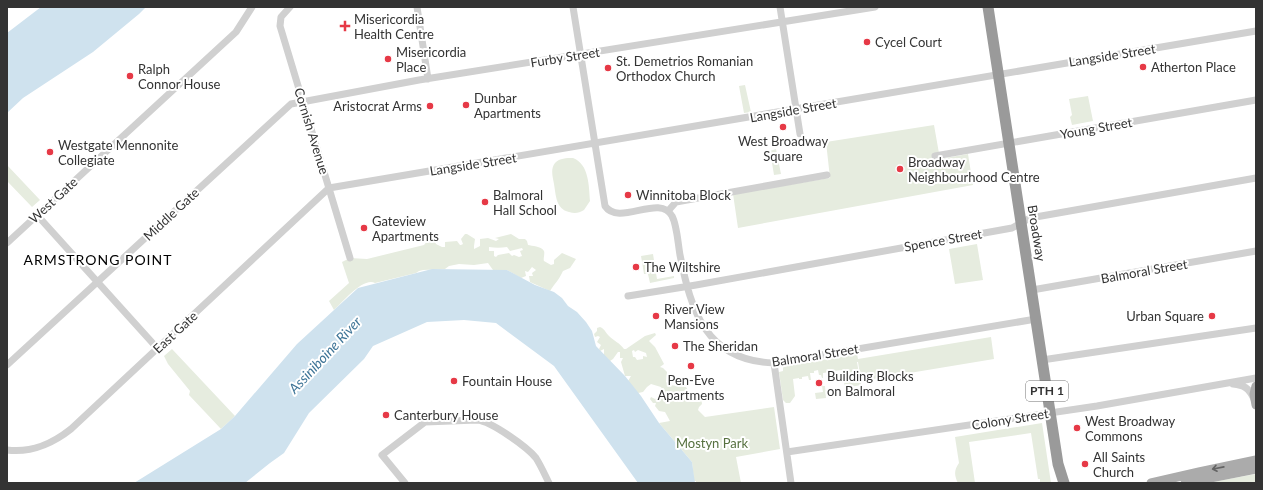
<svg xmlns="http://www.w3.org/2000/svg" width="1263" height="490" viewBox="0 0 1263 490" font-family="Lato,sans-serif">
  <rect width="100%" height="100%" fill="#fff"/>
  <!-- green -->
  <path fill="#e6ecdf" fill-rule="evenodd" d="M745 85 751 112 744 113 739 86Z
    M1088 96 1093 121 1072 125 1070 117 1072 115 1069 99Z
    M934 125 940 159 968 154 973 185 738 228 733 194 830 178 826 142Z
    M776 149 781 174 774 175 770 151Z
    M573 158C589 164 589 186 590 201L584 210C579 213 575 214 569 212 556 209 556 196 554 184 553 178 550 169 555 163 560 158 566 158 573 158Z
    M7 165 40 200 32 207 7 181Z
    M465 234H467L475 239 474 246V249L480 246V239L488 238 496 241 499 239 495 238 511 234 519 239H525L527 241 528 245C532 246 541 246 544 251 545 254 543 259 544 261L551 265 554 264V260L562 253 576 259 570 268 563 271C559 280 555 283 550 291L530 282 529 276H533L532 273 536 270 532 267 528 272 525 271 526 276 521 278 507 270H493L488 263 474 265 459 264 449 266 445 269 423 270 419 271 416 273 375 283C363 277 343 302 334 310L329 301 349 283 342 262 350 258 367 259 424 245 432 235 436 244 442 247H445V242L457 241 460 245H461L463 244 461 239ZM489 247C495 248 501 248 507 247L510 251 522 248 523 250 520 251 522 256 519 257 514 255 512 256 509 253 498 255 496 257 494 256V251H489Z
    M977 244 983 280 955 284 949 249Z
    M653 254 657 279 674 276V278L650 283 648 274H644L641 256Z
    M600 327C605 329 605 332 609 336 614 341 620 343 624 349H626L645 336 655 333 656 335 649 341 655 347 663 362 664 364 660 367 663 368 667 372 666 382 670 385 686 387 691 395H698L701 397 702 404 699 407 698 410 705 417 774 407 780 449 736 457 741 483H696V481H694L692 462 659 423 670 421 665 412 659 411 655 406 656 403H653L650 399 651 397 655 399 658 398 662 389 661 387 651 384 647 387 643 392 638 393 628 381 631 376H625L621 362 623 358H620V352H618L613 359 610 361 604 356V349L600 351 599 349 601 345 597 342 600 337 598 336 595 337 594 334 597 331V328ZM634 350 635 352 638 350 646 353 647 357 643 356V359L637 360 635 357H633L632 351Z
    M991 337 994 359 861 381 858 362H857L861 385 845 388 842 370 834 371V373L831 374V372L823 373V378H822L821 375H819L818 370 814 371V373H810L811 380H809L808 376 802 377V379H799V378L793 379 795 396 790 403H786L783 400 779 372 783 371V367L786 366 857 354 858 359Z
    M172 349 235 416 221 429 189 395 190 391 168 364 164 356Z
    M822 386H825L826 398 816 399 815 393 823 392Z
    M1042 423 1051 483H1040V479H1038L1031 433 969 442 975 483H958C954 475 954 470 959 463L955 437Z
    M1256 474V483H1208L1250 475Z"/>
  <!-- water -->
  <path fill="#cfe2ee" d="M41 7H146L139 14 93 52 23 98 7 113V33Z
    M432 269 507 270 535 285 554 292 562 298 568 306 577 312 586 322 592 331 596 346 625 376 641 396 659 423 692 462 695 483H638L554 366 496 323 464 320 427 322 373 346 364 359 309 413 284 453 270 463 245 483H134L221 429 235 416 297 344 358 288Z"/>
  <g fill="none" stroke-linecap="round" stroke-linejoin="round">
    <!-- minor -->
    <path stroke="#d0d0d0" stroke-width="7" d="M290 7 281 17 280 26 350 258
      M417 7 428 79
      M573 7 605 206C619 227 660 193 672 216 677 225 678 244 680 255 691 311 706 361 774 363L1036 319
      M780 7 800 134
      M935 156 1256 100
      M668 211 676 202 827 175
      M37 215 158 349
      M7 243 236 32 252 7
      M1032 290 1256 251
      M628 296 696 285 1012 228 1030 218 1256 178
      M1042 360 1256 328
      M774 363 791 483
      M7 365 291 104 419 80 875 7
      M1233 384C1244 385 1249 388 1254 399
      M7 450C32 453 52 444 71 429L329 188 1256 31
      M787 452 1097 406 1256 378
      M405 483 382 455 425 422 477 420C491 421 527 447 536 458 541 466 545 475 549 483"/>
    <!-- major -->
    <path stroke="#ababab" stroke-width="9" d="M1256 386 1254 394 1256 405
      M1151 483 1199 472 1256 460
      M1185 483 1256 469"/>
    <!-- highway -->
    <path stroke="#9a9a9a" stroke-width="11" d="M988 7 1058 464 1064 483"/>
  </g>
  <!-- one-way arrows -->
  <defs><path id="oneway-shaft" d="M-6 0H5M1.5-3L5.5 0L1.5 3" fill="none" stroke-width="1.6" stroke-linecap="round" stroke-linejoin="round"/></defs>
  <use stroke="#636363" href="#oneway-shaft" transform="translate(1218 468) rotate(169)"/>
  <!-- markers -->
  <g fill="#e63946" stroke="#fff" stroke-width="1.5">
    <path d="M343 20h4v4h4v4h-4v4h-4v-4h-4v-4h4z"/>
    <circle cx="867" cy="42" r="4"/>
    <circle cx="388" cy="59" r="4"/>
    <circle cx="1143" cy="67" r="4"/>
    <circle cx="608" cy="68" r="4"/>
    <circle cx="130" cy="76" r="4"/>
    <circle cx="466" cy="105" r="4"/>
    <circle cx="430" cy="106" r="4"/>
    <circle cx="783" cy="127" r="4"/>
    <circle cx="50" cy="152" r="4"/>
    <circle cx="900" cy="169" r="4"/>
    <circle cx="628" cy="195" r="4"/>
    <circle cx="485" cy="202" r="4"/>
    <circle cx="364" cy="228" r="4"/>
    <circle cx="636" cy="267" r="4"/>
    <circle cx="656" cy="316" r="4"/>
    <circle cx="1212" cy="316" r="4"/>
    <circle cx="675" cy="346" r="4"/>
    <circle cx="691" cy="366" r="4"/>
    <circle cx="454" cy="381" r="4"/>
    <circle cx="819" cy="383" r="4"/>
    <circle cx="386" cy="415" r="4"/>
    <circle cx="1077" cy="428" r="4"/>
    <circle cx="1085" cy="464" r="4"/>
  </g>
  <g text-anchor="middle" stroke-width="4" stroke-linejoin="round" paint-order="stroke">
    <!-- shield labels -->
    <rect fill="#fff" stroke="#707070" stroke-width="1" x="1026" y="381" width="42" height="20" rx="3"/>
    <g font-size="12" font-weight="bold" fill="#333">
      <text x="1047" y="395">PTH 1</text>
    </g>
    <!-- poi labels -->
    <g font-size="13" fill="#333" stroke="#fff" text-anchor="start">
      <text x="354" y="24">Misericordia<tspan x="354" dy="15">Health Centre</tspan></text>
      <text x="875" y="47">Cycel Court</text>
      <text x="396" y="57">Misericordia<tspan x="396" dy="15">Place</tspan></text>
      <text x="616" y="66">St. Demetrios Romanian<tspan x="616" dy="15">Orthodox Church</tspan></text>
      <text x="1151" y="72">Atherton Place</text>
      <text x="138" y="74">Ralph<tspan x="138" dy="15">Connor House</tspan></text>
      <text x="474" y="103">Dunbar<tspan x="474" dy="15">Apartments</tspan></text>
      <text x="422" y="111" text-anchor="end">Aristocrat Arms</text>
      <text x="783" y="146" text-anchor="middle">West Broadway<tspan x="783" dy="15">Square</tspan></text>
      <text x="58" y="150">Westgate Mennonite<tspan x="58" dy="15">Collegiate</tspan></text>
      <text x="908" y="167">Broadway<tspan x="908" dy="15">Neighbourhood Centre</tspan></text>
      <text x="493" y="200">Balmoral<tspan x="493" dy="15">Hall School</tspan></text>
      <text x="636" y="200">Winnitoba Block</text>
      <text x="372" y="226">Gateview<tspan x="372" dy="15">Apartments</tspan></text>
      <text x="644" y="272">The Wiltshire</text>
      <text x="664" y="314">River View<tspan x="664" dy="15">Mansions</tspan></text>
      <text x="1204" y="321" text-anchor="end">Urban Square</text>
      <text x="683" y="351">The Sheridan</text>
      <text x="827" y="381">Building Blocks<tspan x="827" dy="15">on Balmoral</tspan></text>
      <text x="691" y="385" text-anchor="middle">Pen-Eve<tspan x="691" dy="15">Apartments</tspan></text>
      <text x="462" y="386">Fountain House</text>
      <text x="394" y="420">Canterbury House</text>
      <text x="1085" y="426">West Broadway<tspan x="1085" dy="15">Commons</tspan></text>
      <text x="1093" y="462">All Saints<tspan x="1093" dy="15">Church</tspan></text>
    </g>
    <!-- street labels -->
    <g font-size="13" fill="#333" stroke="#fff">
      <text transform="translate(1112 55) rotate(-9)" y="5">Langside Street</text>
      <text transform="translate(565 57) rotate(-9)" y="5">Furby Street</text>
      <text transform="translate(793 110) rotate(-10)" y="5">Langside Street</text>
      <text transform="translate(1096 128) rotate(-10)" y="5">Young Street</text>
      <text transform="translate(312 131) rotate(73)" y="5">Cornish Avenue</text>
      <text transform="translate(473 164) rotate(-9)" y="5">Langside Street</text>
      <text transform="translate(53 200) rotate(-43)" y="5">West Gate</text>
      <text transform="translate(171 214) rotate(-43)" y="5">Middle Gate</text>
      <text transform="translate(1037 233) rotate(81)" y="5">Broadway</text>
      <text transform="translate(943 240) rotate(-10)" y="5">Spence Street</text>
      <text transform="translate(1144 271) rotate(-10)" y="5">Balmoral Street</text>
      <text transform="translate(175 332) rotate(-43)" y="5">East Gate</text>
      <text transform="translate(815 355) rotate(-9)" y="5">Balmoral Street</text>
      <text transform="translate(1010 419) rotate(-9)" y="5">Colony Street</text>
    </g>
    <!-- park labels -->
    <g font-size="13" fill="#56703f" stroke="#fff">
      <text x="712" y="448">Mostyn Park</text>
    </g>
    <!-- neighbourhood labels -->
    <g font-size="14" letter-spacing="1" fill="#000" stroke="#fff">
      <text x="98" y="265">ARMSTRONG POINT</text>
    </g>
    <!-- water labels -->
    <g font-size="14" font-style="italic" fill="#3f7597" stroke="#fff">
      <text transform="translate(325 355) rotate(-47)" y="5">Assiniboine River</text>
    </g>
  </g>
  <!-- border -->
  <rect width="1263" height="490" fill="none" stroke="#333333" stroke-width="16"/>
</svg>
